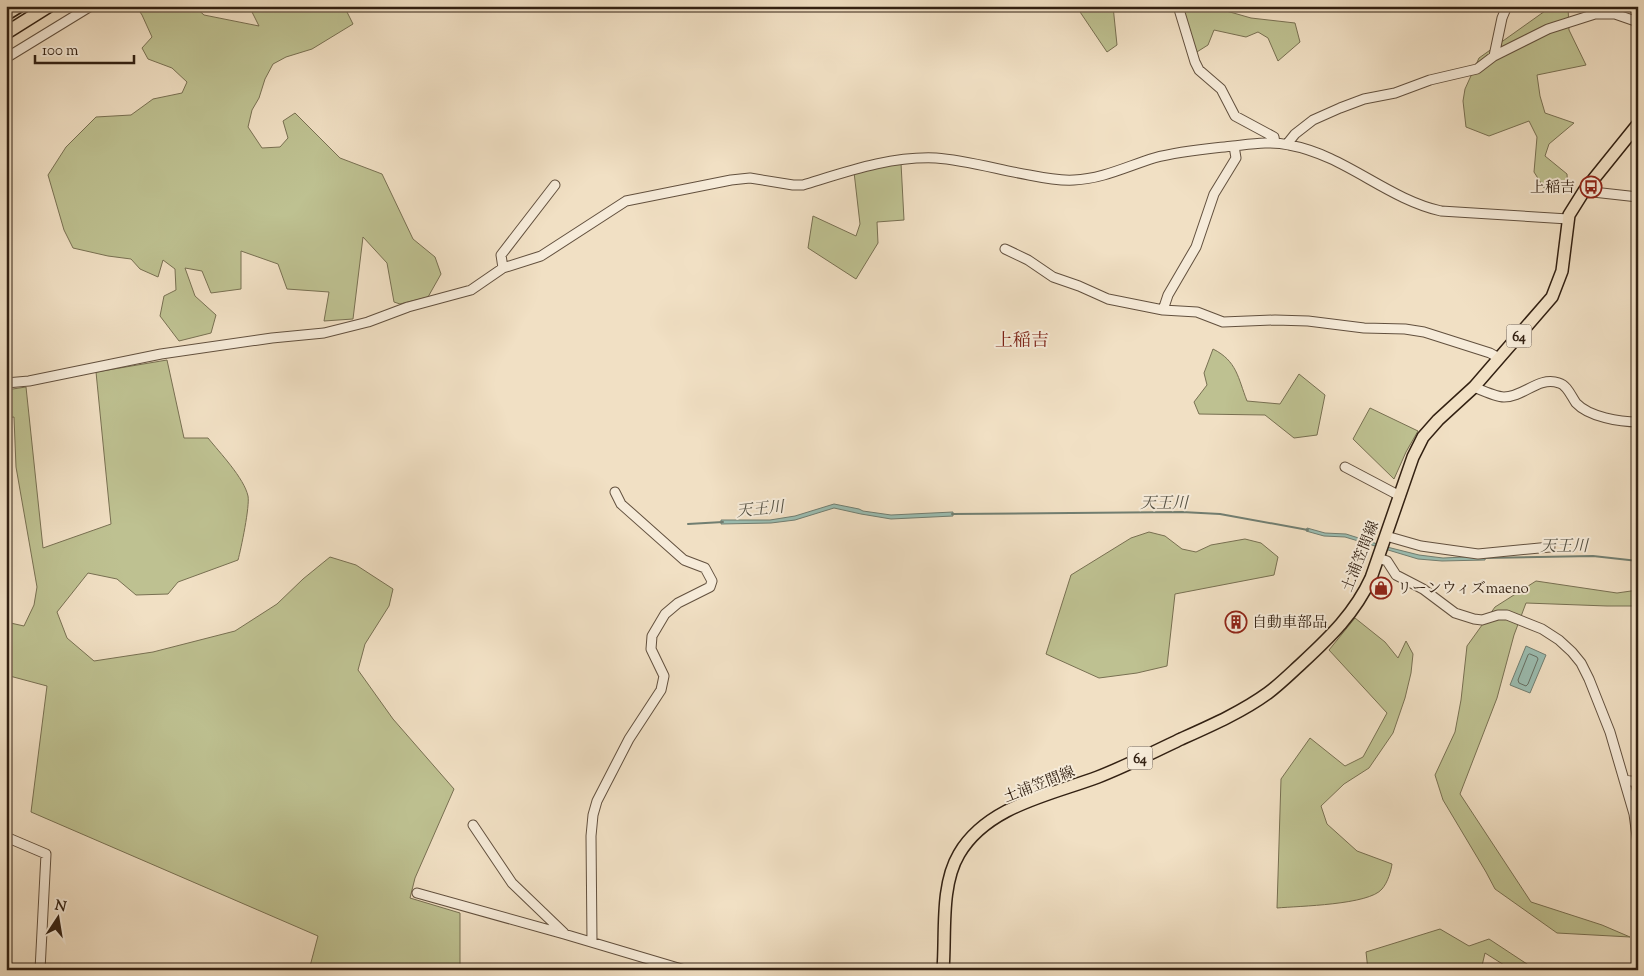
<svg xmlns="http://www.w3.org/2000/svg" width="1644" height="976" viewBox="0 0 1644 976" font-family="'Sorts Mill Goudy','Noto Serif JP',serif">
  <rect width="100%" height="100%" fill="#f1e0c4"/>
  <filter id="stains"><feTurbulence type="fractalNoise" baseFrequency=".004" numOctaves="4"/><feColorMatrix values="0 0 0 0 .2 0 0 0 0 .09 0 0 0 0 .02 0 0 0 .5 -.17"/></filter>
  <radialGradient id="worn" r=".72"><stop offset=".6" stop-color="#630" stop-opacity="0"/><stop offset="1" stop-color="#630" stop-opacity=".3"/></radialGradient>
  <!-- green -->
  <path fill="#bec191" stroke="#787052" d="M136 6H194L204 15 259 26 249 6H344L353 24 312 49 286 57 273 64 265 79 259 98 252 110 248 127 262 148 280 147 288 138 283 121 295 113 340 158 382 174 413 239 435 257 441 274 428 297 400 304 394 302 387 263 363 237 353 319 324 321 329 292 287 289 278 264 241 251V289L211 293 202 271 185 268 195 296 216 315 211 333 179 341 160 316 164 296 176 290 175 269 163 260 158 277 140 269 131 259 108 256 73 248 64 230 48 175 66 147 96 117 131 115 153 99 182 93 187 82 172 68 148 59 142 48 152 37 142 15Z
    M1076 6H1113L1117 45 1107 52Z
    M1552 6H1568L1569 30 1586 65 1537 75 1540 96 1545 113 1574 123 1549 144 1545 156 1567 174 1568 192 1544 188 1534 172 1537 137 1529 121 1489 136 1466 127 1463 101 1465 89 1479 58Z
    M1216 8 1251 18 1295 23 1300 42 1278 61 1268 38 1258 32 1246 37 1214 30 1208 45 1192 55 1175 12Z
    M901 163 904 220 877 222 878 243 856 279 808 248 813 216 856 236 860 224 854 172Z
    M1213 349C1237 361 1238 378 1247 401L1280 404 1299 374 1325 395 1317 435 1294 438 1265 415 1199 414 1194 402 1207 385 1204 373Z
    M167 360 184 438H208C220 453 244 478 248 496 250 506 241 549 238 560L178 582 168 594 136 595 117 579 88 573 57 612 67 638 94 661 153 652 235 631 277 604 303 579 330 557 356 565 393 589 389 606 365 644 358 670 393 719 454 789 415 878 410 898 460 913V970H309L318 936 31 812 47 686 6 675V622L24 626 34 605 37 587 16 467 14 417 6 418V390L26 387 43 548 111 524 96 372Z
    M1370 408 1418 431 1406 452 1394 479 1353 439Z
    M1149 532 1165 536 1182 549 1196 552 1211 545 1245 539 1261 543 1278 557 1274 575 1175 594 1167 666 1137 673 1099 678 1046 654 1071 575 1131 538Z
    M1536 581 1617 593 1638 590V606H1607L1526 603 1514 635 1497 698 1460 794 1531 902 1602 925 1630 937 1557 933 1495 889 1486 872 1443 800 1435 775 1455 732 1461 700 1467 646 1495 607Z
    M1355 618 1385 642 1398 658 1406 641 1413 654 1411 673 1405 698 1393 733 1369 768 1344 784 1321 806 1327 824 1357 851 1392 864C1391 871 1388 882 1382 889 1369 905 1299 906 1277 908L1281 779 1310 738 1345 766 1363 757 1387 713 1329 650Z
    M1440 929 1469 946 1489 939 1530 966 1545 970H1512L1485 953 1481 970H1368L1366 952Z"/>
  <!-- water -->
  <path fill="#9bbdb1" stroke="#717e71" d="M834 504 859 509 863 511 891 515 953 512V516L891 519 861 514 834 508 795 520 771 523 721 524V520H770L795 516Z
    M1307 528 1325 533 1346 534 1387 547 1419 555 1443 558 1486 556 1485 560 1442 561 1418 559 1345 537 1324 536 1306 531Z
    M1526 646 1546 655 1530 693 1510 685Z"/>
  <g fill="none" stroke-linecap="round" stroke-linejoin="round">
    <!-- shore -->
    <path stroke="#666e62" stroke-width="1" d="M1530 654 1537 657 1538 659 1528 684 1526 686 1519 683 1518 680 1528 655Z"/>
    <!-- stream -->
    <path stroke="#717e71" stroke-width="2" d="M952 514 1182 512 1220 514 1308 530
      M688 524 723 522
      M1484 558 1593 556 1638 561"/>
    <!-- minor casing -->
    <g stroke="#62503e" stroke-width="11">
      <path id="minor" d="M1178 6 1195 62 1199 70 1221 89 1235 116 1274 137 1275 143
        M1494 56 1502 18 1507 6
        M6 58 91 6
        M1287 144 1295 134 1313 120 1340 108 1364 99 1395 93 1430 80 1477 69 1494 56 1548 29 1595 14H1615L1638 22
        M1584 191 1638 197
        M1005 249 1028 260 1053 277 1079 286 1108 299 1163 310 1197 312 1223 322 1275 320 1308 321 1364 328 1405 329 1424 332 1490 353 1499 358
        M503 268 501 255 555 185
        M1163 310 1168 295 1196 247 1214 194 1236 158 1234 146
        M6 383 29 381 161 354 272 338 324 333 368 322 408 307 471 290 503 268 541 256 626 201 731 180 750 178 793 185H803C846 172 890 156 936 158 965 160 1000 170 1029 175 1044 178 1059 181 1074 180 1102 179 1128 166 1154 158 1180 151 1206 149 1233 146 1252 144 1271 141 1289 145 1345 155 1387 199 1441 211L1568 219
        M1474 387C1481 390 1496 397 1504 397 1524 397 1538 376 1559 383 1567 385 1571 396 1576 403 1589 417 1620 422 1638 422
        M1345 467 1400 496
        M1386 536 1421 546 1478 554 1550 547
        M1378 558 1387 561 1396 575 1423 589 1455 613 1474 619 1482 620 1498 615H1507L1542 629 1559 640 1572 652 1581 663 1589 679 1610 732 1634 814 1638 844
        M1624 780 1638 782
        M473 825 512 883 564 933
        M6 837 46 854 40 970
        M417 893 564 934 685 970
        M592 942 591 836 593 815 597 801 629 739 661 690 664 676 651 649 652 636 665 614 678 603 710 587 712 581 705 568 684 560 621 504 615 492"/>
    </g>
    <!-- major casing -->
    <g stroke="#322012" stroke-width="14">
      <path id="major" d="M943 970C946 934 940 886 959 854 987 806 1050 795 1098 777 1126 766 1154 752 1181 739 1210 726 1242 712 1268 693 1280 684 1291 673 1302 663 1330 637 1355 613 1371 578L1413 457 1423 437 1438 420 1474 387 1552 297 1562 271 1569 215 1584 191 1638 124"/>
    </g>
    <!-- highway casing -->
    <g stroke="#322012" stroke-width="15">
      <path id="highway" d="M6 14 19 6
        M6 33 49 6"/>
    </g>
    <!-- minor -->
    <use href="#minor" stroke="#f6ebd9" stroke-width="9"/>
    <!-- major -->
    <use href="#major" stroke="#f1e0c4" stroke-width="11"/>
    <!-- highway -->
    <use href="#highway" stroke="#f1e0c4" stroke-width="12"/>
  </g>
  <!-- icons -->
  <defs>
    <g id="bus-ring" transform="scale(1.125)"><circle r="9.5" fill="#f6ebd9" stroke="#8f2418" stroke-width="1.5"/><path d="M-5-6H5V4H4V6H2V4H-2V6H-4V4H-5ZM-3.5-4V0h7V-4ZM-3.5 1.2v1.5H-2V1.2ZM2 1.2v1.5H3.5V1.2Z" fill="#8f2418"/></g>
    <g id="shop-ring" transform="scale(1.125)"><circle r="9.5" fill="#f6ebd9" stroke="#8f2418" stroke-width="1.5"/><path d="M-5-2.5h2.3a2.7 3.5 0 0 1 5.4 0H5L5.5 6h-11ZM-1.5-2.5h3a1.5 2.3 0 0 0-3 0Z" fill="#8f2418"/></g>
    <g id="building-ring" transform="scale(1.125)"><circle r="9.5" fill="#f6ebd9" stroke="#8f2418" stroke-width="1.5"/><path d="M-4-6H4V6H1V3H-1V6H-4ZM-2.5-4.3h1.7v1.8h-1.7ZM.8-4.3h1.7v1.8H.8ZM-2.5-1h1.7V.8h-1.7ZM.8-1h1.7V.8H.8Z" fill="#8f2418"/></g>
  </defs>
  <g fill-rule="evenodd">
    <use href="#bus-ring" x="1591" y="187"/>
    <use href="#shop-ring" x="1381" y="588"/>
    <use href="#building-ring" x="1236" y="622"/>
  </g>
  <g text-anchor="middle" stroke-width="4" stroke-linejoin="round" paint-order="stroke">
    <!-- shield labels -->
    <g fill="#f6ebd9" stroke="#6d5d4e" stroke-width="1">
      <rect x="1506.5" y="324.5" width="25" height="23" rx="4"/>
      <rect x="1127.5" y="746.5" width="25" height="23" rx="4"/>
    </g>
    <g font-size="14" font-weight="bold" fill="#322012">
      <text x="1519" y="341">64</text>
      <text x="1140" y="763">64</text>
    </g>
    <!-- poi labels -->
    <g font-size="15" fill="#322012" stroke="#f6ebd9" text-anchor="start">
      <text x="1575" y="192" text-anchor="end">上稲吉</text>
      <text x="1397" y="593">リーンウィズmaeno</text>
      <text x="1252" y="627">自動車部品</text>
    </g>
    <!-- street labels -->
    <g font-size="15" fill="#322012" stroke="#f6ebd9">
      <text transform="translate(1360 556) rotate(-68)" y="5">土浦笠間線</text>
      <text transform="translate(1039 784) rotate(-21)" y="5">土浦笠間線</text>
    </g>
    <!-- water labels -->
    <g font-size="16" font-style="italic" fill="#524f42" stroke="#f6ebd9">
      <text x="1164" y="508">天王川</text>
      <text transform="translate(760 508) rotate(-6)" y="6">天王川</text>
      <text x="1564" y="551">天王川</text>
    </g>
    <!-- quarter labels -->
    <g font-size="18" fill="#7a1f14" stroke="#f6ebd9">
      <text x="1022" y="346">上稲吉</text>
    </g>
  </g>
  <!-- margin -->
  <rect width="1644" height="976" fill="none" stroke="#f1e0c4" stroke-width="25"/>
  <rect x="8" y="8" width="1629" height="961" fill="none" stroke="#322012" stroke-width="2.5"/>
  <rect x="12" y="12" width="1619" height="951" fill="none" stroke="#322012"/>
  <!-- north arrow -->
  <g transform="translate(58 918) rotate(12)" stroke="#f6ebd9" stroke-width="4" paint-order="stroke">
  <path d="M0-4L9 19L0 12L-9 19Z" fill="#322012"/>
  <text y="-8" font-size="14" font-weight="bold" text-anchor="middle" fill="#322012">N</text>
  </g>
  <!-- scale -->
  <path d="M35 55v8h99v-8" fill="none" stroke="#322012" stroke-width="2.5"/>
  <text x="42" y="55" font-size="15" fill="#322012" stroke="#f6ebd9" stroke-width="4" paint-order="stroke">100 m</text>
  <rect width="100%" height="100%" filter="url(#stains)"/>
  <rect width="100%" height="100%" fill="url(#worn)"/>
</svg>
